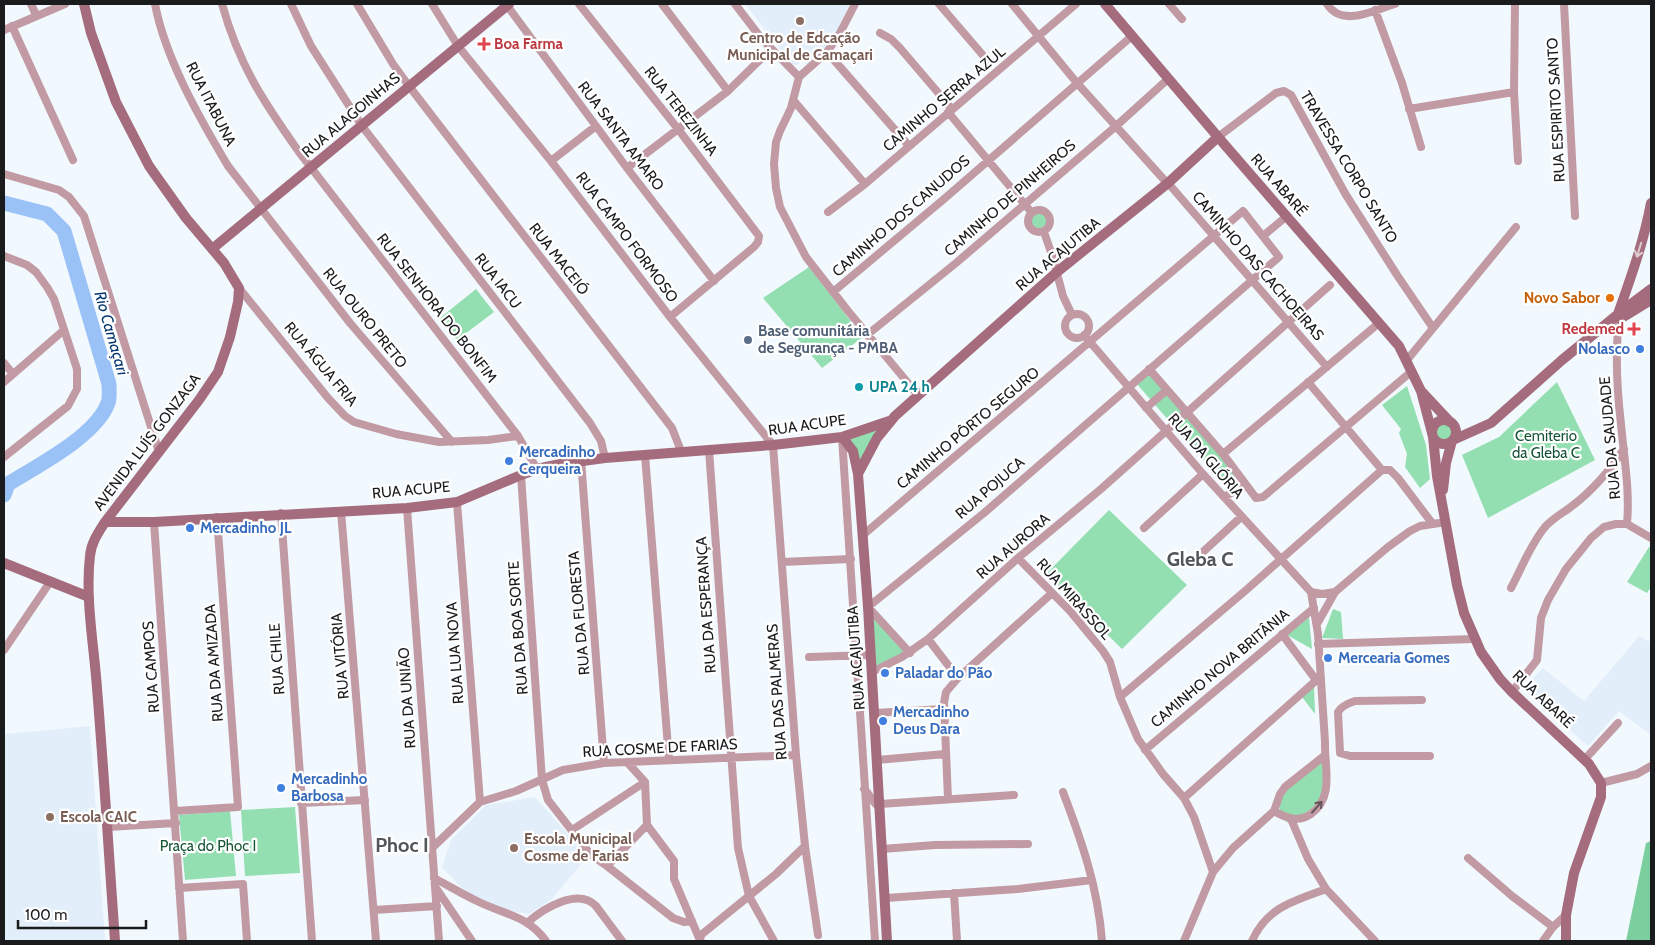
<svg xmlns="http://www.w3.org/2000/svg" width="1655" height="945" viewBox="0 0 1655 945" font-family="Cabin,sans-serif">
  <rect width="100%" height="100%" fill="#f2f9fe"/>
  <!-- built -->
  <path fill="#e2effa" d="M745 4H847L849 6 834 37 825 51 807 65 803 61 797 65 792 64Z
    M1639 636 1651 642V735L1619 711 1588 746 1523 689 1543 668 1584 701Z
    M90 726 105 941H4V734Z
    M535 797 588 856 551 900 529 914 509 911 466 893 442 867 451 840 486 805Z"/>
  <!-- green -->
  <path fill="#94dfb1" d="M1031 220a8 8 0 1 1 16 0a8 8 0 1 1-16 0Z
    M809 267 863 337 822 368 763 298Z
    M476 289 494 312 457 340 440 318Z
    M1148 373 1238 474 1225 485 1136 383Z
    M1557 382 1595 460 1488 518 1462 455 1499 437Z
    M1407 386 1426 445 1430 479 1420 488 1405 467 1407 454 1399 433 1401 429 1382 405Z
    M1435 432a10 10 0 1 1 20 0a10 10 0 1 1-20 0Z
    M884 424 858 472 847 438Z
    M1109 510 1187 585 1122 649 1046 574Z
    M1649 547 1651 548V587L1647 593 1627 582Z
    M868 607 909 649 872 671Z
    M1333 609 1341 612 1343 639 1322 638Z
    M1309 617 1312 649 1287 635Z
    M1314 687 1315 714 1302 697Z
    M1326 754 1321 801 1312 809 1288 823C1279 814 1278 807 1280 795Z
    M295 807 300 873 245 876 241 810Z
    M230 811 236 876 185 880 179 815Z"/>
  <!-- forest -->
  <path fill="#7bce9d" d="M1651 841V941H1626L1646 843Z"/>
  <g fill="none" stroke-linecap="round" stroke-linejoin="round">
    <!-- river -->
    <path stroke="#9bc2f7" stroke-width="15" d="M4 203 47 214 64 231 109 384C109 390 110 398 108 403 96 436 37 466 8 484L4 495"/>
    <!-- street -->
    <path stroke="#c19aa4" stroke-width="8" d="M31 4 36 15
      M155 4C165 58 200 119 228 166L350 323 452 442
      M222 4C239 65 263 101 299 152L518 436 537 469
      M291 4 311 46 362 126 590 423 601 441 605 458
      M357 4 393 64 409 86 672 428 681 451
      M432 4 458 46 551 161 670 317 773 445 796 755 805 846 818 935
      M506 4 627 168 714 281
      M579 4 678 129 759 236 758 242 754 247 670 317
      M662 4 728 91
      M735 4 761 38 799 77
      M855 4 840 33 827 52 799 77 791 108 780 131 776 142 774 164 776 188 780 207 806 257 848 311 918 395
      M939 4 987 60
      M1012 4 1077 83 1167 183
      M1169 4 1182 19
      M1327 4C1342 28 1374 10 1395 4
      M1515 4 1514 92 1518 161
      M1564 4 1575 216
      M1375 10 1402 83 1421 147
      M12 26 73 160
      M4 30 65 4
      M880 33 891 39 900 48 952 109
      M827 52 909 146
      M794 101 865 184
      M1409 109 1514 92
      M948 112 1032 213
      M1218 137 1276 93 1284 91 1291 95 1346 195 1397 275 1433 328
      M551 161 596 126
      M627 168 728 91 771 49
      M4 174 59 190 69 197 84 216 159 452
      M1168 183 1327 367
      M1028 221a11 11 0 1 1 22 0a11 11 0 1 1-22 0Z
      M828 212 865 184 1076 4
      M1044 232 1053 258 1063 296 1072 315
      M1263 236 1287 216
      M4 256 27 265 36 272 47 287 54 299 77 369V389L68 406 4 457
      M239 288 328 398 345 416 354 422 396 434 439 442 488 440 518 436
      M833 292 944 199 1132 36
      M1065 326a12 12 0 1 1 24 0a12 12 0 1 1-24 0Z
      M1619 319C1615 353 1617 390 1621 424 1624 458 1630 490 1627 524
      M867 335 956 263 1115 127 1168 79
      M1084 335 1203 474 1311 592
      M1407 360 1516 227
      M4 363 13 374
      M1149 369 1223 454 1256 498 1263 497 1412 371
      M4 382 64 330
      M1308 382 1382 470H1390L1398 478 1432 523
      M1146 408 1167 390
      M842 437 875 941
      M709 450 738 848 749 896 774 941
      M1223 454 1379 323
      M645 455 669 760
      M581 460 604 763
      M521 475 542 780 548 800 591 855 607 866
      M1224 497 1246 485
      M457 502 480 802
      M407 508 439 941
      M341 511 376 941
      M281 513 312 941
      M154 522 183 941
      M1144 528 1203 474
      M863 535 1243 211 1279 257 984 513 868 607 910 653
      M1018 558 1070 611 1103 651 1110 662 1120 697 1138 739 1163 774 1184 798 1194 817 1213 872
      M1193 561 1241 517
      M782 562 851 559
      M1511 588C1522 568 1530 545 1545 527 1553 518 1563 513 1572 506 1592 491 1610 470 1624 449
      M1311 592 1322 594 1335 592
      M1317 624 1335 592 1388 547 1410 531 1420 526 1446 522
      M1282 634 1316 680
      M928 639 958 678
      M1318 644 1474 639
      M4 650 50 582
      M809 657 871 655
      M872 672 902 657 928 639 1018 558 1101 489 1330 285
      M1512 692 1537 660 1541 618 1548 600 1566 569 1591 538 1604 527 1616 524H1627L1651 538
      M1120 697 1245 591 1382 470
      M1422 700 1355 701C1349 703 1341 706 1338 712L1340 753 1350 756H1430
      M875 713 943 709
      M1145 750 1314 608
      M1585 759 1618 723
      M877 760 945 754
      M627 762 645 782 647 825 607 866 673 918 684 922 692 921
      M1601 783 1637 774 1651 766
      M864 789C871 795 873 804 880 808
      M1063 792C1082 842 1098 888 1102 941
      M1184 798 1320 677
      M948 799 944 703 946 692 958 678 1052 593
      M301 803 365 800
      M880 804 1014 795
      M175 811 238 807 217 517
      M1274 811C1286 818 1298 823 1311 814 1335 797 1324 766 1325 742L1318 634 1311 592
      M1291 819 1308 859 1326 889 1375 941
      M647 825 674 861V879L699 938
      M108 827 176 823
      M572 830 645 782
      M432 848 480 802 516 791 563 770 604 763 796 755
      M882 849 935 845 1028 844
      M1468 858 1512 896 1553 927
      M434 878C449 886 464 895 479 902 506 915 528 916 546 941
      M179 888 243 884 247 941
      M436 888 472 941
      M954 893 957 941
      M886 898 1018 889 1092 880
      M374 910 437 906
      M528 922C543 909 578 887 596 906L622 941
      M700 941 701 935 776 874 805 846
      M1184 941 1213 872 1233 848 1274 811 1280 794 1285 787 1324 756
      M1252 941C1267 907 1294 901 1326 889
      M1543 941 1553 927 1566 915"/>
    <!-- secondary -->
    <path stroke="#a46c7c" stroke-width="10" d="M84 4 91 33 116 102 149 166 186 218 224 263 239 288 238 302 230 337 218 372 199 400 105 522C98 533 91 543 90 556 85 598 94 646 97 688 104 773 109 857 115 941
      M1105 4 1218 137 1399 346 1421 391 1432 433
      M212 249 509 4
      M1618 314C1631 277 1644 241 1651 203
      M1620 319 1651 300
      M1422 392 1450 422
      M1432 432a12 12 0 1 1 24 0a12 12 0 1 1-24 0Z
      M842 437 853 451 858 474
      M1433 437 1437 476 1457 585 1464 613 1481 652 1500 679 1512 692 1589 764 1601 783V797L1574 873 1566 915V941
      M1453 440 1491 423 1562 360 1627 307 1651 289
      M1443 490 1446 463 1452 441
      M105 522H154L407 508 457 502 521 475 537 469 560 464 605 458 773 445 842 437 889 421
      M4 563 89 597
      M887 941 868 607 858 474 877 438 895 416 1057 272 1168 183 1218 137"/>
  </g>
  <!-- one-way arrows -->
  <defs><path id="oneway-shaft" d="M-6 0H5M1.5-3L5.5 0L1.5 3" fill="none" stroke-width="1.6" stroke-linecap="round" stroke-linejoin="round" transform="scale(1.25)"/></defs>
  <use stroke="#dfccd1" href="#oneway-shaft" transform="translate(1639 250) rotate(107)"/>
  <use stroke="#65545a" href="#oneway-shaft" transform="translate(1317 807) rotate(-48)"/>
  <!-- markers -->
  <g fill="#8d6e63" stroke="#fff" stroke-width="2">
    <circle cx="800" cy="21" r="5"/>
    <circle cx="50" cy="817" r="5"/>
    <circle cx="514" cy="848" r="5"/>
  </g>
  <g fill="#e0444e" stroke="#fff" stroke-width="2">
    <path d="M481.5 36.5h5v5h5v5h-5v5h-5v-5h-5v-5h5z"/>
    <path d="M1631.5 321.5h5v5h5v5h-5v5h-5v-5h-5v-5h5z"/>
  </g>
  <circle fill="#e8710a" stroke="#fff" stroke-width="2" cx="1610" cy="298" r="5"/>
  <circle fill="#5c6f8a" stroke="#fff" stroke-width="2" cx="748" cy="340" r="5"/>
  <g fill="#3f7fe0" stroke="#fff" stroke-width="2">
    <circle cx="1640" cy="349" r="5"/>
    <circle cx="509" cy="461" r="5"/>
    <circle cx="190" cy="528" r="5"/>
    <circle cx="1328" cy="658" r="5"/>
    <circle cx="885" cy="673" r="5"/>
    <circle cx="883" cy="721" r="5"/>
    <circle cx="281" cy="788" r="5"/>
  </g>
  <circle fill="#0f9aa8" stroke="#fff" stroke-width="2" cx="859" cy="387" r="5"/>
  <g text-anchor="middle" stroke-width="4.5" stroke-linejoin="round" paint-order="stroke">
    <!-- education labels -->
    <g font-size="15" font-weight="bold" fill="#785e54" stroke="#fff" text-anchor="start">
      <text x="800" y="43" text-anchor="middle">Centro de Edcação<tspan x="800" dy="17">Municipal de Camaçari</tspan></text>
      <text x="60" y="822">Escola CAIC</text>
      <text x="524" y="844">Escola Municipal<tspan x="524" dy="17">Cosme de Farias</tspan></text>
    </g>
    <!-- health labels -->
    <g font-size="15" font-weight="bold" fill="#be3a42" stroke="#fff" text-anchor="start">
      <text x="494" y="49">Boa Farma</text>
      <text x="1624" y="334" text-anchor="end">Redemed</text>
    </g>
    <!-- street labels -->
    <g font-size="15" fill="#191b1d" stroke="#fff">
      <text transform="translate(944 99) rotate(-40)" y="5">CAMINHO SERRA AZUL</text>
      <text transform="translate(211 104) rotate(63)" y="5">RUA ITABUNA</text>
      <text transform="translate(1556 110) rotate(-93)" y="5">RUA ESPIRITO SANTO</text>
      <text transform="translate(681 111) rotate(52)" y="5">RUA TEREZINHA</text>
      <text transform="translate(351 115) rotate(-40)" y="5">RUA ALAGOINHAS</text>
      <text transform="translate(621 136) rotate(53)" y="5">RUA SANTA AMARO</text>
      <text transform="translate(1349 167) rotate(59)" y="5">TRAVESSA CORPO SANTO</text>
      <text transform="translate(1279 185) rotate(49)" y="5">RUA ABARÉ</text>
      <text transform="translate(1010 198) rotate(-41)" y="5">CAMINHO DE PINHEIROS</text>
      <text transform="translate(901 216) rotate(-41)" y="5">CAMINHO DOS CANUDOS</text>
      <text transform="translate(627 237) rotate(53)" y="5">RUA CAMPO FORMOSO</text>
      <text transform="translate(1058 254) rotate(-40)" y="5">RUA ACAJUTIBA</text>
      <text transform="translate(559 259) rotate(52)" y="5">RUA MACEIÓ</text>
      <text transform="translate(1258 266) rotate(49)" y="5">CAMINHO DAS CACHOEIRAS</text>
      <text transform="translate(498 281) rotate(52)" y="5">RUA IACU</text>
      <text transform="translate(437 308) rotate(52)" y="5">RUA SENHORA DO BONFIM</text>
      <text transform="translate(365 318) rotate(51)" y="5">RUA OURO PRETO</text>
      <text transform="translate(321 364) rotate(50)" y="5">RUA ÁGUA FRIA</text>
      <text transform="translate(807 425) rotate(-8)" y="5">RUA ACUPE</text>
      <text transform="translate(968 428) rotate(-40)" y="5">CAMINHO PÔRTO SEGURO</text>
      <text transform="translate(1610 438) rotate(-95)" y="5">RUA DA SAUDADE</text>
      <text transform="translate(147 442) rotate(-53)" y="5">AVENIDA LUÍS GONZAGA</text>
      <text transform="translate(1206 456) rotate(49)" y="5">RUA DA GLÓRIA</text>
      <text transform="translate(990 488) rotate(-41)" y="5">RUA POJUCA</text>
      <text transform="translate(411 490) rotate(-5)" y="5">RUA ACUPE</text>
      <text transform="translate(1013 546) rotate(-41)" y="5">RUA AURORA</text>
      <text transform="translate(1074 599) rotate(48)" y="5">RUA MIRASSOL</text>
      <text transform="translate(706 605) rotate(-94)" y="5">RUA DA ESPERANÇA</text>
      <text transform="translate(579 613) rotate(-95)" y="5">RUA DA FLORESTA</text>
      <text transform="translate(518 628) rotate(-94)" y="5">RUA DA BOA SORTE</text>
      <text transform="translate(455 653) rotate(-94)" y="5">RUA LUA NOVA</text>
      <text transform="translate(340 656) rotate(-95)" y="5">RUA VITÓRIA</text>
      <text transform="translate(856 658) rotate(-94)" y="5">RUA ACAJUTIBA</text>
      <text transform="translate(277 659) rotate(-94)" y="5">RUA CHILE</text>
      <text transform="translate(214 663) rotate(-94)" y="5">RUA DA AMIZADA</text>
      <text transform="translate(151 667) rotate(-94)" y="5">RUA CAMPOS</text>
      <text transform="translate(1220 668) rotate(-40)" y="5">CAMINHO NOVA BRITÂNIA</text>
      <text transform="translate(777 692) rotate(-94)" y="5">RUA DAS PALMERAS</text>
      <text transform="translate(407 698) rotate(-94)" y="5">RUA DA UNIÃO</text>
      <text transform="translate(1543 699) rotate(43)" y="5">RUA ABARÉ</text>
      <text transform="translate(660 748) rotate(-3)" y="5">RUA COSME DE FARIAS</text>
    </g>
    <!-- food labels -->
    <g font-size="15" font-weight="bold" fill="#c56008" stroke="#fff" text-anchor="end">
      <text x="1600" y="303">Novo Sabor</text>
    </g>
    <!-- service labels -->
    <g font-size="15" font-weight="bold" fill="#4e5e75" stroke="#fff" text-anchor="start">
      <text x="758" y="336">Base comunitária<tspan x="758" dy="17">de Segurança - PMBA</tspan></text>
    </g>
    <!-- shop labels -->
    <g font-size="15" font-weight="bold" fill="#366cbe" stroke="#fff" text-anchor="start">
      <text x="1630" y="354" text-anchor="end">Nolasco</text>
      <text x="519" y="457">Mercadinho<tspan x="519" dy="17">Cerqueira</tspan></text>
      <text x="200" y="533">Mercadinho JL</text>
      <text x="1338" y="663">Mercearia Gomes</text>
      <text x="895" y="678">Paladar do Pão</text>
      <text x="893" y="717">Mercadinho<tspan x="893" dy="17">Deus Dara</tspan></text>
      <text x="291" y="784">Mercadinho<tspan x="291" dy="17">Barbosa</tspan></text>
    </g>
    <!-- culture labels -->
    <g font-size="15" font-weight="bold" fill="#0d838f" stroke="#fff" text-anchor="start">
      <text x="869" y="392">UPA 24 h</text>
    </g>
    <!-- park labels -->
    <g font-size="15" fill="#175535" stroke="#fff">
      <text x="1546" y="441">Cemiterio<tspan x="1546" dy="17">da Gleba C</tspan></text>
      <text x="208" y="851">Praça do Phoc I</text>
    </g>
    <!-- water labels -->
    <g font-size="16" font-style="italic" fill="#03366f" stroke="#fff">
      <text transform="translate(112 333) rotate(74)" y="6">Rio Camaçari</text>
    </g>
    <!-- district labels -->
    <g font-size="20" font-weight="bold" fill="#51565a" stroke="#fff">
      <text x="1200" y="566">Gleba C</text>
      <text x="402" y="852">Phoc I</text>
    </g>
  </g>
  <!-- border -->
  <rect width="1655" height="945" fill="none" stroke="#191b1d" stroke-width="10"/>
  <!-- scale -->
  <path d="M18 920v8h128v-8" fill="none" stroke="#191b1d" stroke-width="2.5"/>
  <text x="25" y="920" font-size="15" fill="#191b1d" stroke="#ffffff" stroke-width="4" paint-order="stroke">100 m</text>
</svg>
